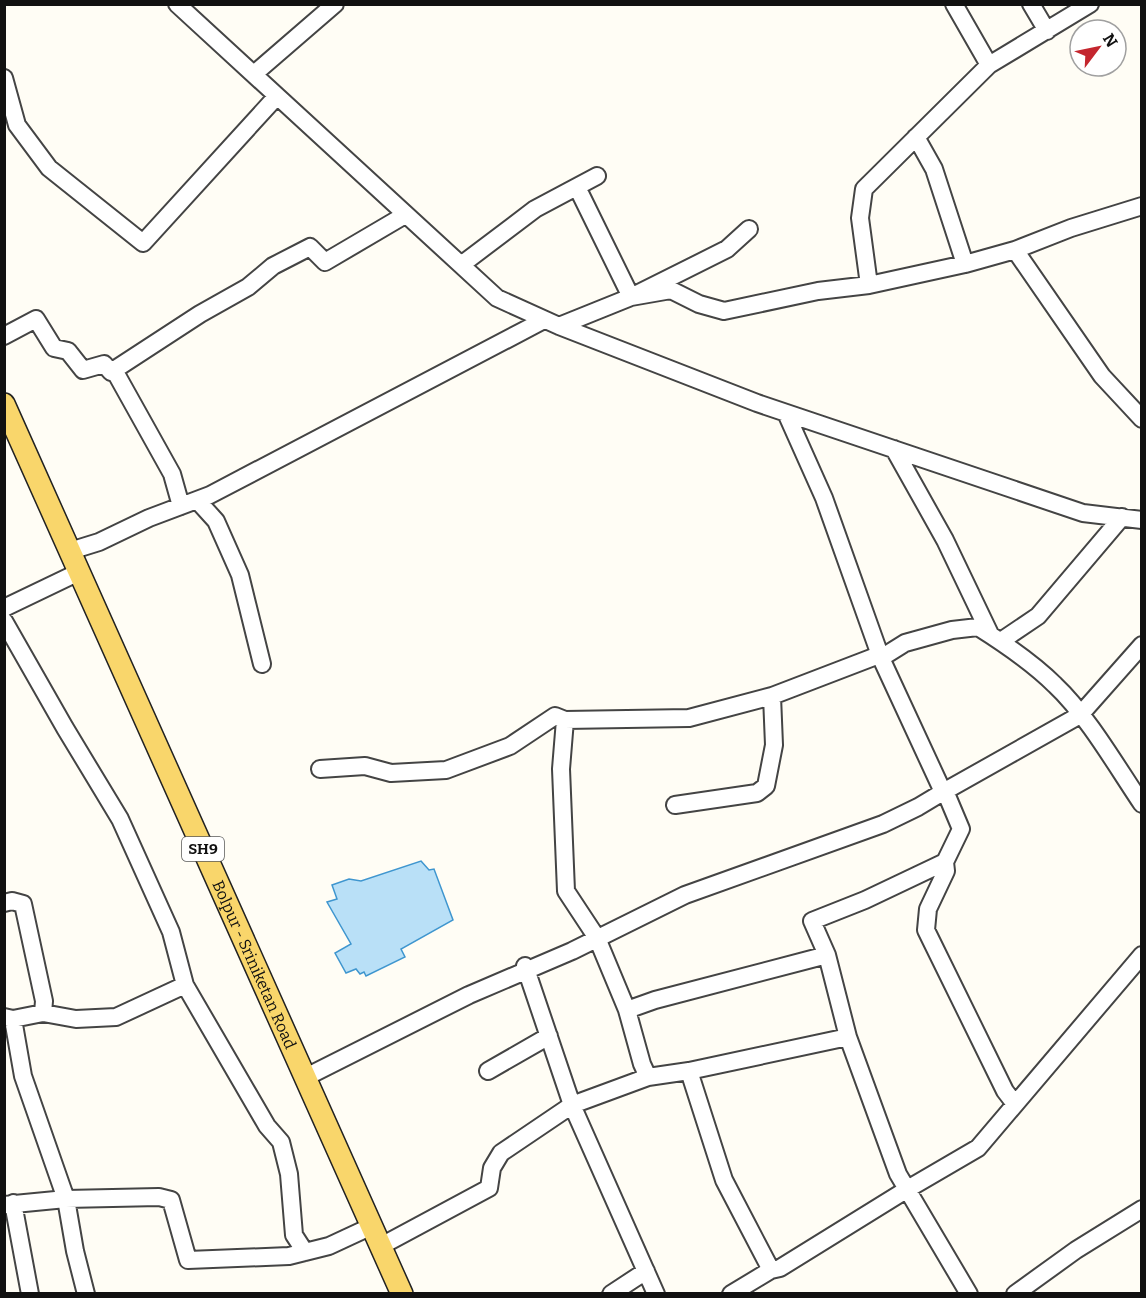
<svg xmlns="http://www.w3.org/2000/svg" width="1146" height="1298" viewBox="0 0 1146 1298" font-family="Bitter,serif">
  <rect width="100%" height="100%" fill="#fffdf5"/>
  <!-- water -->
  <path fill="#b9e0f7" stroke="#3f96cf" stroke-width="1.5" d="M421 861 429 870 434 869 453 920 401 949 405 957 366 976 364 972 360 974 356 969 346 973 335 953 351 944 327 902 337 899 332 885 349 879 361 881Z"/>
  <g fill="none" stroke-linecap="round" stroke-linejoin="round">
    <!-- minor casing -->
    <g stroke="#444" stroke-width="20">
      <path id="minor" d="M177 4 497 298 559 326 757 403 1083 513 1142 520
        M954 4 989 65
        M1031 4 1047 31
        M254 74 335 4
        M4 78 17 125 49 168 143 243 277 96
        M916 137 934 169 965 264
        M577 187 631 297 727 249 749 229
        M1015 250 1102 376 1142 419
        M461 265 535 209 597 176
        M869 285 860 218 864 189 989 65 1090 4
        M559 326 631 297 671 290 699 304 724 311 818 291 869 285 965 264 1015 250 1071 228 1142 206
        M4 336 36 319 54 348 68 351 83 370 104 364 111 372 200 314 248 287 273 266 310 247 325 262 405 215
        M114 370 172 474 181 506
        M786 413 824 498 881 658
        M894 449 945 540 990 634
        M197 500 216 521 240 575 262 664
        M70 551 99 542 149 518 210 495 544 320
        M4 608 79 572
        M4 621 65 728 120 819 171 932 185 985 267 1126 281 1142 289 1174 294 1235 305 1252
        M1001 641 1038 616 1122 517
        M565 720 561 769 566 891 597 938 627 1010 642 1064 648 1077
        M320 769 365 766 391 773 446 770 510 746 555 716 565 720 689 718 772 696 879 655
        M675 805 757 793 766 786 774 745 772 696
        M945 862 865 900 812 921 827 955 848 1037 898 1174 969 1294
        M4 903 12 901 23 904 44 1001 43 1013
        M525 966 572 1105 656 1294
        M627 1010 655 1000 827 955
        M4 1017 13 1019 43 1013 76 1019 116 1017 185 985
        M13 1019 23 1076 66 1199 75 1251 86 1294
        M488 1071 549 1036
        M689 1071 724 1180 771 1270
        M306 1077 469 995 572 951 685 895 883 824 918 807 943 792 881 658 905 643 952 630 978 627C1005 644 1033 663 1055 685 1087 715 1117 767 1142 804
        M1015 1104 1005 1091 926 930 928 909 946 871 945 862 961 829 945 791 1080 715 1142 645
        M13 1203 30 1294
        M4 1205 66 1199 159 1197 171 1200 188 1260 289 1256 329 1246 372 1226
        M381 1246 489 1188 492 1168 501 1153 572 1105 648 1077 689 1071 848 1037
        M611 1294 646 1271
        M731 1294 771 1270 780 1268 906 1190 978 1148 1142 955
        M1015 1294 1076 1250 1142 1209"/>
    </g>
    <!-- major casing -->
    <g stroke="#222" stroke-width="24">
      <g id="major">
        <path id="s1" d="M4 404 402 1294"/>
      </g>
    </g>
    <!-- minor -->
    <use href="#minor" stroke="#fff" stroke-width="16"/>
    <!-- major -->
    <use href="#major" stroke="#f9d66b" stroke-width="21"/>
  </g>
  <g text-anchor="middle" stroke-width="6" stroke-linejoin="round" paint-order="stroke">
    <!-- shield labels -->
    <rect fill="#fff" stroke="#585858" stroke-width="1.5" x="182" y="837" width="42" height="24" rx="4.5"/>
    <g font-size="15" font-weight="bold" fill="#111">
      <text x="203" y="854">SH9</text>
    </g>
    <!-- street labels -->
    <g font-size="16" fill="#111" stroke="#fff">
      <text dy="6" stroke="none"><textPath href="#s1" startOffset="614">Bolpur - Sriniketan Road</textPath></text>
    </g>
  </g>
  <!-- border -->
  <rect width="1146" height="1298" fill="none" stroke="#111111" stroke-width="12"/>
  <!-- north arrow -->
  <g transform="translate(1098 48) rotate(58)"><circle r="28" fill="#ffffff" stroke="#a0a0a0" stroke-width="1.5"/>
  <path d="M0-4.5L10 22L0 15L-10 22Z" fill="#c4262e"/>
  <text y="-9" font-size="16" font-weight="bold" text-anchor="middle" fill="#111111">N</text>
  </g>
</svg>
